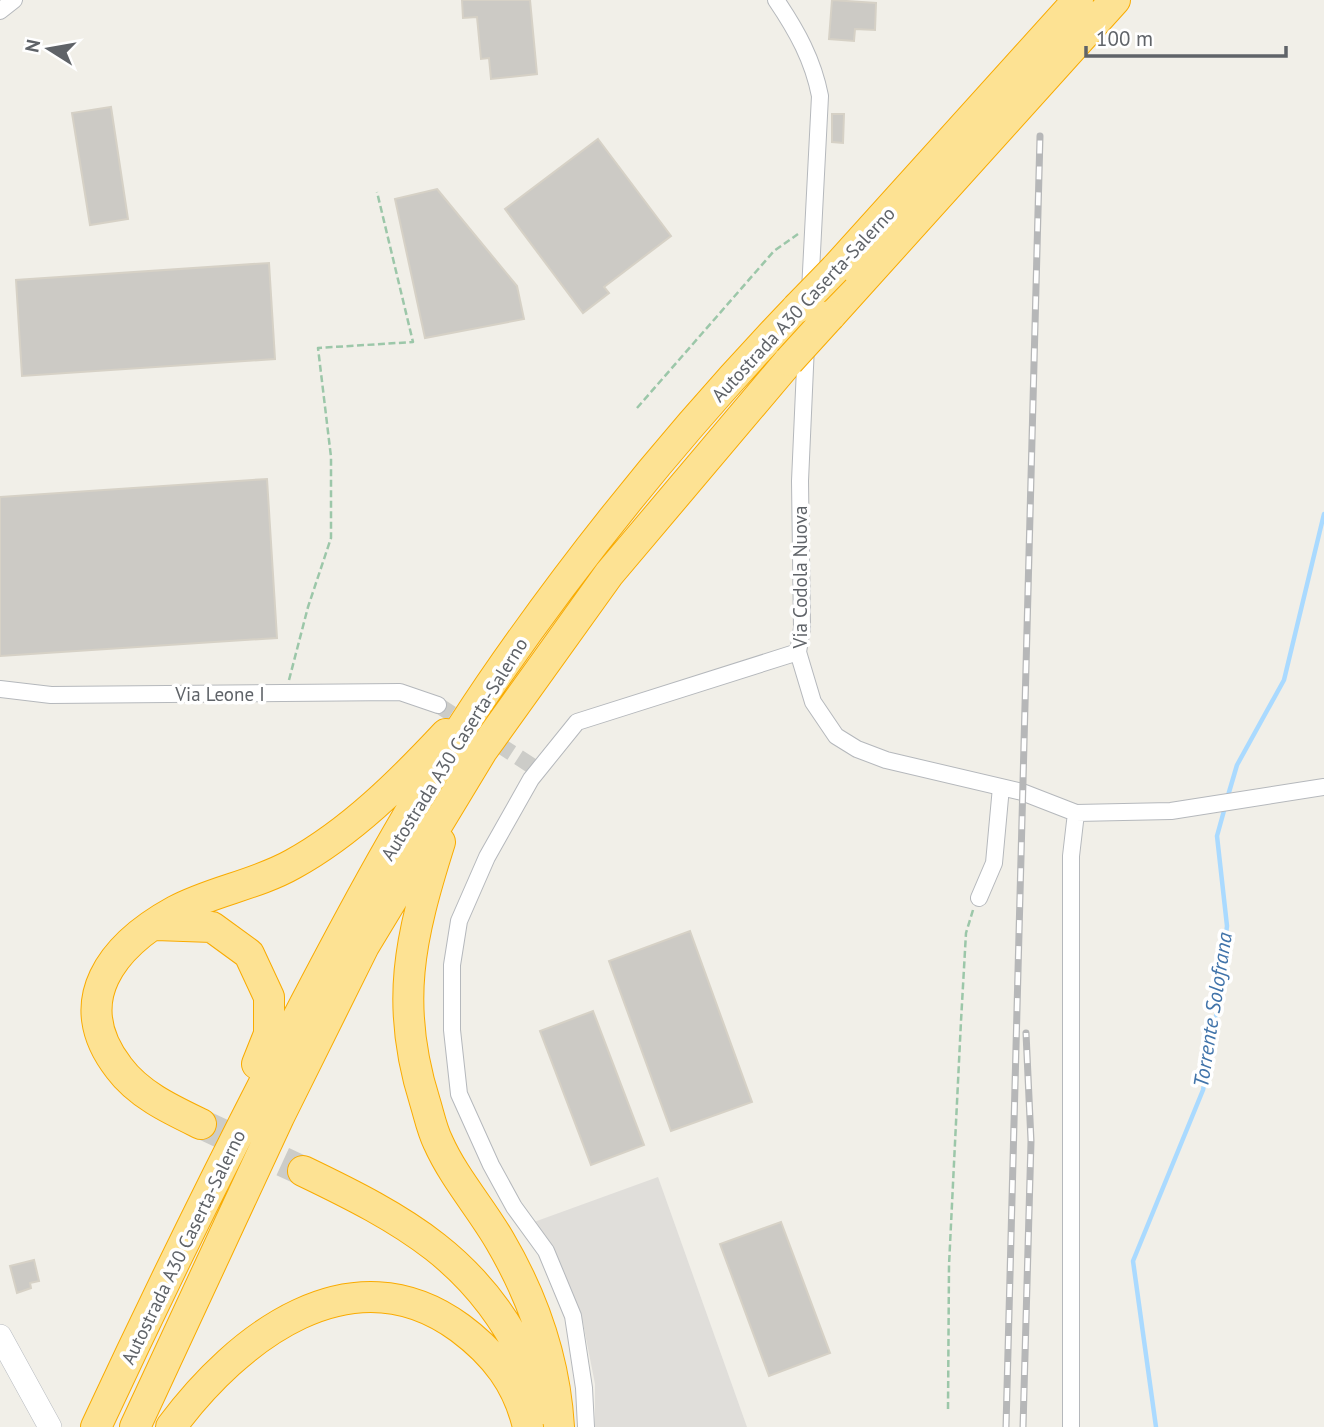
<svg xmlns="http://www.w3.org/2000/svg" width="1324" height="1427" viewBox="0 0 1324 1427" font-family="'PT Sans',sans-serif">
  <rect width="100%" height="100%" fill="#f1efe8"/>
  <!-- industrial -->
  <path fill="#e0deda" d="M658 1177 747 1427H595V1384L583 1323 556 1254 534 1222Z"/>
  <g fill="none" stroke-linecap="round" stroke-linejoin="round">
    <!-- stream -->
    <path stroke="#aadaff" stroke-width="4.5" d="M1227 799 1237 765 1284 680 1324 514
      M1156 1427 1133 1261 1203 1090 1214 1033 1227 926 1217 836 1225 807"/>
  </g>
  <!-- building -->
  <path fill="#cccac5" stroke="#d6d1c6" stroke-width="2" d="M462 0H530L537 74 491 79 489 58 481 59 477 17 463 18Z
    M832 0 876 3 875 30 855 29 854 41 829 39Z
    M111 107 128 219 90 225 72 113Z
    M832 114H844L843 143 832 142Z
    M598 139 671 236 604 287 609 293 583 313 505 209Z
    M437 189 517 286 524 319 425 338 395 199Z
    M269 263 275 359 22 376 16 280Z
    M267 479 277 638 0 656V497Z
    M690 931 752 1102 671 1131 609 961Z
    M593 1011 644 1145 591 1165 540 1031Z
    M781 1222 830 1353 769 1376 720 1244Z
    M34 1260 39 1281 30 1283 31 1288 17 1293 10 1266Z"/>
  <g fill="none" stroke-linecap="round" stroke-linejoin="round">
    <!-- minor-tunnel -->
    <path stroke="#ccccc8" stroke-width="16" stroke-dasharray="16 8" stroke-linecap="butt" d="M438 705 538 770"/>
    <!-- motorway-tunnel -->
    <path stroke="#ccccc8" stroke-width="30" stroke-dasharray="30 15" stroke-linecap="butt" d="M201 1124 303 1171"/>
    <!-- minor casing -->
    <g stroke="#b5b8bc" stroke-width="18">
      <path id="minor" d="M776 0C797 31 813 60 820 96L810 291
        M0 11 14 0
        M806 345 800 481 802 628 798 652 813 702 836 736 857 749 886 760 1022 792 1076 813 1171 811 1324 787
        M0 689 51 695 400 692 438 705
        M979 898 994 863 1001 787
        M586 1427 584 1388 573 1316 546 1251 514 1207 491 1165 459 1094 452 1030V965L459 921 487 857 531 779 577 722 798 652
        M1071 1427V856L1076 813"/>
    </g>
    <!-- secondary casing -->
    <g stroke="#b6babf" stroke-width="24">
      <path id="secondary" d="M0 1336 50 1427"/>
    </g>
    <!-- motorway casing -->
    <g stroke="#f9ab00" stroke-width="32">
      <path id="motorway" d="M835 269 1078 0
        M830 316 1115 0
        M440 842C410 937 394 1004 425 1102 429 1115 432 1130 438 1142 454 1178 481 1208 500 1241 534 1299 555 1360 559 1427
        M156 925 212 927 249 954 269 997V1034L257 1064
        M201 1124C172 1110 139 1095 119 1068 67 1001 113 945 175 911 212 891 256 885 293 864 351 832 401 782 446 734
        M303 1171C403 1219 480 1260 528 1366 534 1380 543 1394 548 1410
        M96 1427C156 1298 219 1170 284 1044 347 922 413 798 490 685 582 551 685 425 797 308
        M135 1427 279 1117 364 946 482 751 609 574 789 361
        M171 1427C237 1338 351 1248 460 1328 495 1354 518 1384 528 1427"/>
    </g>
    <!-- path -->
    <path stroke="#9cc7a9" stroke-width="2.5" stroke-dasharray="7 3.5" stroke-linecap="butt" d="M637 408 774 251 798 234
      M289 680 308 607 331 538V457L318 348 413 342 377 192
      M948 1409 949 1265 961 1021 966 933 973 910"/>
    <!-- minor -->
    <use href="#minor" stroke="#fff" stroke-width="16"/>
    <!-- secondary -->
    <use href="#secondary" stroke="#fff" stroke-width="23"/>
    <!-- motorway -->
    <use href="#motorway" stroke="#fde293" stroke-width="30"/>
    <!-- rail casing -->
    <g stroke="#b6b7b8" stroke-width="7">
      <path id="rail" d="M1006 1427 1040 136
        M1023 1427 1031 1141 1026 1033"/>
    </g>
    <!-- rail -->
    <use href="#rail" stroke="#fff" stroke-width="4.5" stroke-dasharray="13" stroke-linecap="butt"/>
    <!-- motorway-bridge casing -->
    <g stroke="#f9ab00" stroke-width="32" stroke-linecap="butt">
      <path id="motorway-bridge" d="M797 308 835 269
        M789 361 830 316"/>
    </g>
    <!-- motorway-bridge -->
    <use href="#motorway-bridge" stroke="#fde293" stroke-width="30"/>
  </g>
  <g text-anchor="middle" stroke-width="7" stroke-linejoin="round" paint-order="stroke">
    <!-- street labels -->
    <g font-size="19" fill="#5f6368" stroke="#fff">
      <text transform="translate(803 304) rotate(-47)" y="7">Autostrada A30 Caserta-Salerno</text>
      <text transform="translate(800 577) rotate(-90)" y="7">Via Codola Nuova</text>
      <text x="220" y="701">Via Leone I</text>
      <text transform="translate(454 749) rotate(-58)" y="7">Autostrada A30 Caserta-Salerno</text>
      <text transform="translate(183 1247) rotate(-64)" y="7">Autostrada A30 Caserta-Salerno</text>
    </g>
    <!-- water labels -->
    <g font-size="21" font-style="italic" fill="#4174aa" stroke="#fff">
      <text transform="translate(1213 1010) rotate(-81)" y="7">Torrente Solofrana</text>
    </g>
  </g>
  <!-- north arrow -->
  <g transform="translate(49 49) rotate(281)" stroke="#ffffff" stroke-width="5" paint-order="stroke">
  <path d="M0-5L12 26L0 18L-12 26Z" fill="#5f6368"/>
  <text y="-10" font-size="19" font-weight="bold" text-anchor="middle" fill="#5f6368">N</text>
  </g>
  <!-- scale -->
  <path d="M1086 46v10h200v-10" fill="none" stroke="#5f6368" stroke-width="3.5"/>
  <text x="1096" y="46" font-size="21" fill="#5f6368" stroke="#ffffff" stroke-width="5" paint-order="stroke">100 m</text>
</svg>
